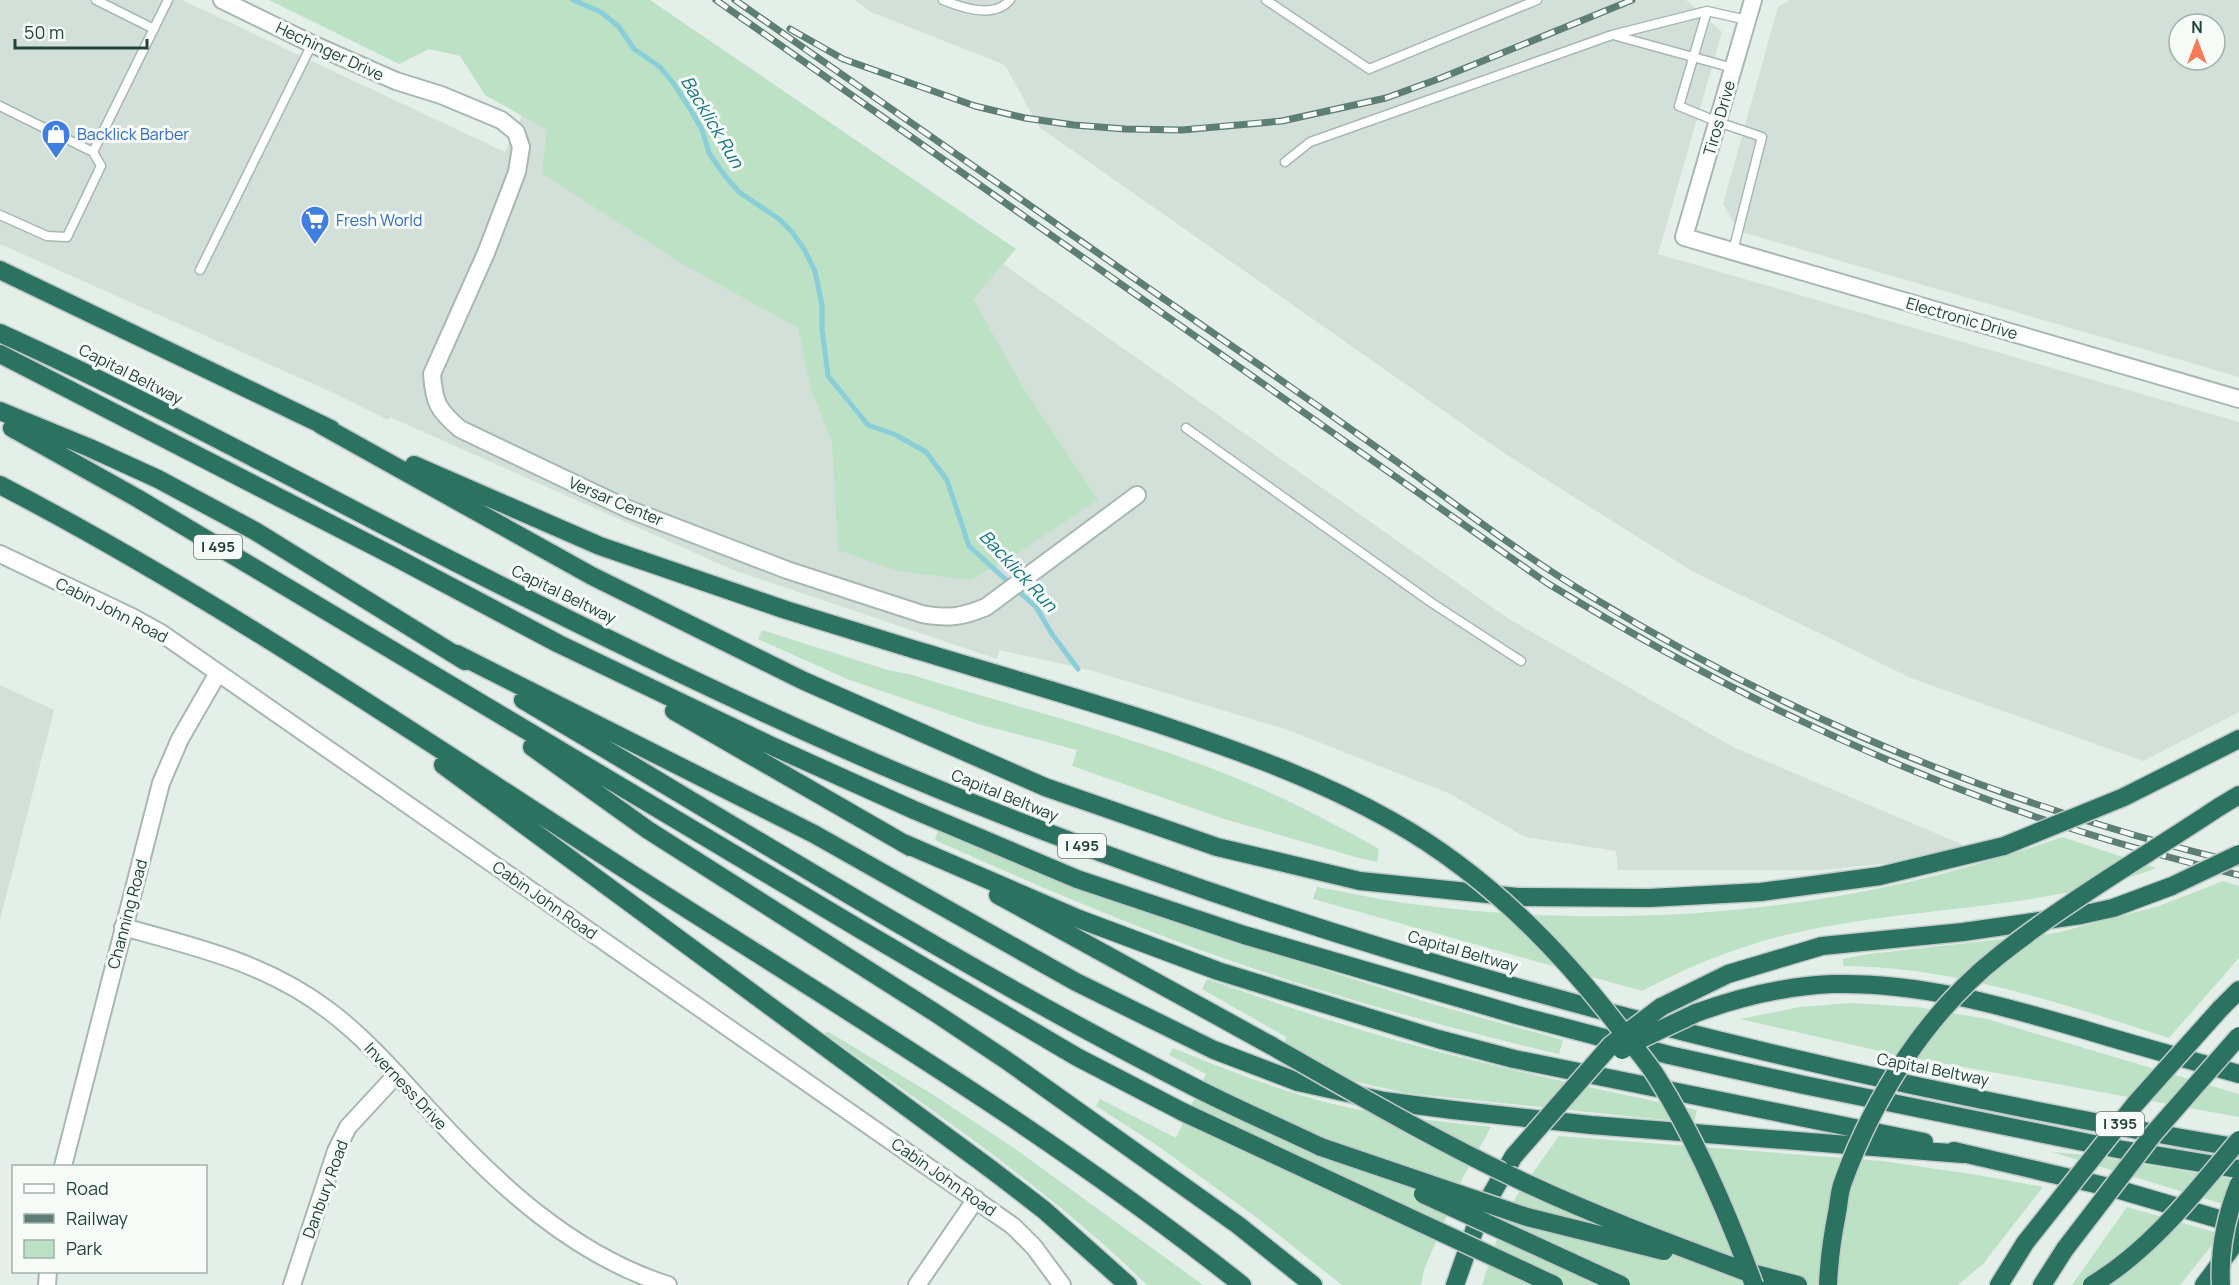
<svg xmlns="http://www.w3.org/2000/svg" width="2239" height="1285" viewBox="0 0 2239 1285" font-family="Manrope,sans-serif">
  <rect width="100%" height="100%" fill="#e5efea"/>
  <!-- built -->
  <path fill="#d3dfd9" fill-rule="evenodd" d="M0 0H182L505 152 577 0 682 39 1509 619 1733 747 1968 847 1917 860 1823 870H1618L1616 851 1525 837 1448 793 1288 730 1090 670 999 650 997 659 733 570 390 417 388 420 327 390 0 244Z
    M855 0H1686L1722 32 1658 254 2239 422V712L2143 761 1911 678 1692 571 1504 453 1039 127 1005 65 871 12Z
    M1790 0H2239V377L1738 231 1723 204 1778 7ZM2179 24H2215V60H2179Z
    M0 685 54 710 0 920Z"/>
  <!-- green -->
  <path fill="#bce1c5" d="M269 0H650L1016 249 973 299 1024 389 1098 500 1018 553 971 580 897 571 838 550 832 441 811 389 798 328 679 262 542 173 547 130 485 95 460 56 429 49 399 64Z
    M762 630 888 670 909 674C1023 709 1142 738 1253 785 1297 804 1338 826 1379 849L1377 862 1359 858 1224 819 1072 766 1077 750 978 724 847 679 758 639Z
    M938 830C1090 890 1244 946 1401 994 1454 1011 1509 1025 1563 1040L1559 1054C1414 1020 1270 979 1132 924 1065 898 1000 869 935 840Z
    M2062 837 2156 868C2142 873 2128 879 2113 882 2005 911 1890 909 1781 936 1731 949 1688 967 1642 991L1313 899 1317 887C1351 893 1385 901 1419 905 1637 932 1855 911 2062 837Z
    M2223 881 2239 886V958L2169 1038C2063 1004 1956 967 1843 966V959L1869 954 2056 933 2159 906Z
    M1207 979C1259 997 1311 1015 1364 1031 1473 1063 1586 1087 1697 1110L1694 1123 1405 1093 1280 1064 1286 1037 1202 989Z
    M1851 1003 1917 1007 1987 1019 2239 1094V1117L1897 1055 1740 1019 1800 1007Z
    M827 1031 932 1094 1014 1148 1203 1285H1147C1050 1190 936 1113 825 1034Z
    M1173 1048C1227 1070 1280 1091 1337 1105 1387 1117 1439 1121 1491 1127L1462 1179 1424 1270 1421 1285H1342L1256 1217 1155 1144 1096 1106 1100 1099 1176 1138 1206 1074 1169 1055Z
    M1559 1136 1882 1161 1978 1175 2043 1187 1983 1264 1958 1285H1482L1502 1224 1517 1195Z
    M2052 1152 2088 1155 2239 1180V1209Z
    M2127 1207 2221 1234 2180 1285H2072Z"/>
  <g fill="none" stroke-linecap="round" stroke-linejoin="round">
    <!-- stream -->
    <path stroke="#89ced8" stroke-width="5" d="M573 0 601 12 619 27 634 49 660 67 674 84 692 112 702 130 709 153 725 176 739 192 779 219 792 232 804 249 815 271 822 305V329L828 376 868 425 896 435 926 452 947 480 969 546 1036 607 1052 634 1078 669"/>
    <!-- lane casing -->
    <g stroke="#a7b8b1" stroke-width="11">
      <path id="lane" d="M96 0 154 29
        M943 0C962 8 994 19 1010 0
        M1266 0 1369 69 1537 0
        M1707 11 1679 106 1718 122 1762 137 1733 251
        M1613 35 1733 68
        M0 106 93 152 101 166 67 237 47 236 0 215
        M93 152 168 0
        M1285 162 1310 142 1612 35 1707 11 1747 20
        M200 270 312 44
        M1186 428 1432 603 1521 661"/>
    </g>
    <!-- street casing -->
    <g stroke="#a7b8b1" stroke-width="20">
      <path id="street" d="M222 0 312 44 396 81 441 95 501 120 516 132 521 147 517 172 486 253 432 374C434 403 438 410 460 429L628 509 787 570 922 614C948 619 962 617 986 607L1137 495
        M1753 0 1684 237 2239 399
        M0 554 132 617 161 633 1013 1226 1034 1247 1062 1285
        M123 927C196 947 266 963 328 1010 367 1039 399 1077 431 1112 497 1184 573 1255 668 1285
        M63 1166 161 783 180 739 218 673
        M47 1285 48 1272
        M292 1285 336 1151 348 1127 397 1074
        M917 1285 976 1199"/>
    </g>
    <!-- highway casing -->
    <g stroke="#c1cac8" stroke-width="21">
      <path id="highway" d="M0 270 331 429
        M0 333C168 409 329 499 494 582 627 649 761 714 897 772 1325 953 1782 1070 2239 1148
        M0 354 395 557 559 644 774 747 914 810 1077 879 1244 935 1517 1015 1669 1055 1804 1085 2123 1150 2239 1169
        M0 411 90 448 158 479 255 531 465 661
        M321 425 592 576 804 681 1045 787 1217 847 1360 881 1517 897 1649 898 1761 892 1880 876 2004 846
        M12 428 137 498 863 931 1077 1057 1183 1112
        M414 465 600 546 786 610 916 650
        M0 485C219 599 425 741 632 874 838 1006 1050 1132 1242 1285
        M457 654 814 834 1076 982 1214 1050 1298 1082 1384 1101 1453 1110 1591 1125 1963 1154
        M523 700C746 832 965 970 1196 1088 1237 1109 1279 1127 1321 1147
        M674 711 910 847
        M532 747 648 830 934 1012 1006 1060 1238 1225 1313 1285
        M443 765 992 1170 1044 1210 1128 1285
        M2124 797 2239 739
        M2219 807 2239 795
        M901 842 1079 919 1218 971 1438 1039 1514 1059 1924 1142
        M998 895 1272 1046
        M1661 1007 1728 974 1822 946 1963 932 2081 915 2113 908 2172 886
        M2220 1009 2239 990
        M1696 1013C1740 997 1785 986 1833 984 1919 982 2000 1005 2082 1029 2134 1045 2187 1059 2239 1074
        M1954 1151 2113 1188 2239 1225
        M1744 1271 1798 1285
        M1455 1285 1480 1214 1512 1159
        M1999 1285 2025 1243
        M2042 1285 2065 1249
        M2204 1285 2239 1238"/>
    </g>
    <!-- lane -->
    <use href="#lane" stroke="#fff" stroke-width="8"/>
    <!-- street -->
    <use href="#street" stroke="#fff" stroke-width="16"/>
    <!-- highway -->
    <use href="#highway" stroke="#2b7261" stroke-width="18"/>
    <!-- rail casing -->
    <g stroke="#5d7e74" stroke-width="7">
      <path id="rail" d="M716 0 1547 583C1704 679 1868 760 2042 819 2107 841 2173 859 2239 875
        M735 0C913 124 1090 248 1268 371 1316 405 1364 438 1411 472 1471 516 1529 559 1592 597 1792 719 2012 808 2239 863
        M790 29 843 59 975 106 1025 118 1074 125 1125 129 1182 130 1282 121 1386 98 1441 78 1632 0"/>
    </g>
    <!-- rail -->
    <use href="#rail" stroke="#f6fbf8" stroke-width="4.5" stroke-dasharray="14" stroke-linecap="butt"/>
    <!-- highway-bridge casing -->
    <g stroke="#c1cac8" stroke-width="21" stroke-linecap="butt">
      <path id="highway-bridge" d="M916 650C996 674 1076 697 1156 723 1236 750 1318 779 1392 821 1483 872 1558 947 1621 1030 1633 1046 1647 1061 1658 1079 1698 1143 1728 1214 1754 1285
        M2004 846 2124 797
        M2172 886 2239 854
        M1272 1046C1356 1094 1440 1143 1528 1184 1599 1217 1672 1244 1744 1271
        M1622 1050 1628 1045 1696 1013
        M1183 1112 1554 1285
        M1321 1147 1527 1217 1664 1251
        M1513 1157 1611 1045 1661 1007
        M1423 1194 1621 1285
        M2025 1243 2136 1103 2220 1009
        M2065 1249 2154 1133 2239 1036
        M1828 1285C1829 1260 1832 1238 1837 1213 1839 1203 1839 1192 1843 1182 1874 1096 1928 1011 2001 954 2069 900 2147 855 2219 807
        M2092 1285C2152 1249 2195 1192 2239 1140
        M2221 1285C2219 1250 2226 1216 2239 1184"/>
    </g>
    <!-- highway-bridge -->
    <use href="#highway-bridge" stroke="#2b7261" stroke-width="18"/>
  </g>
  <!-- icons -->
  <defs>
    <g id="shop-pin" transform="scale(1.5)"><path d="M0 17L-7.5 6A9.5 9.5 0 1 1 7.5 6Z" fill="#3f7fe0" stroke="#f6fbf8"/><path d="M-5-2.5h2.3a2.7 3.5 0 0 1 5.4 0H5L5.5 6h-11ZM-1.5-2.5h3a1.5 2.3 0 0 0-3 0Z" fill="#fff"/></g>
    <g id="supermarket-pin" transform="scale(1.5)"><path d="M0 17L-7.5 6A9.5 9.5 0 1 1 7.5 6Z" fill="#3f7fe0" stroke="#f6fbf8"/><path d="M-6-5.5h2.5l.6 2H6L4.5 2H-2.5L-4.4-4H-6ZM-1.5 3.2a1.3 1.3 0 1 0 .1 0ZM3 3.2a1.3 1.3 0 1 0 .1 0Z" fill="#fff"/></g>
  </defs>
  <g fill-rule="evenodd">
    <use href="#shop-pin" x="56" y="134"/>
    <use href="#supermarket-pin" x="315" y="220"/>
  </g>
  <g text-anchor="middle" stroke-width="6" stroke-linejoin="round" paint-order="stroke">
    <!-- shield labels -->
    <g fill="#f6fbf8" stroke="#627a72" stroke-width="1.5">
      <rect x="194" y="535" width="48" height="24" rx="4.5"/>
      <rect x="1058" y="834" width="48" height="24" rx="4.5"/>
      <rect x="2096" y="1112" width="48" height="24" rx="4.5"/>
    </g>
    <g font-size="15" font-weight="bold" fill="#224339">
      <text x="218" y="552">I 495</text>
      <text x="1082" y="851">I 495</text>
      <text x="2120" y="1129">I 395</text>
    </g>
    <!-- street labels -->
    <g font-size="16" fill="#224339" stroke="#f6fbf8">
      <text transform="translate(330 51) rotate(25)" y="6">Hechinger Drive</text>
      <text transform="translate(1719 118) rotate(-74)" y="6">Tiros Drive</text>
      <text transform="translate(1962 318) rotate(16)" y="6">Electronic Drive</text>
      <text transform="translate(131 374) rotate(27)" y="6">Capital Beltway</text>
      <text transform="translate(616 501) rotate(23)" y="6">Versar Center</text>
      <text transform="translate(564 594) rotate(26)" y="6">Capital Beltway</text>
      <text transform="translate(112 610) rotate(27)" y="6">Cabin John Road</text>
      <text transform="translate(1005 795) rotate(22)" y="6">Capital Beltway</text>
      <text transform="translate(545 900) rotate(35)" y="6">Cabin John Road</text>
      <text transform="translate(127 914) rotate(-75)" y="6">Channing Road</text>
      <text transform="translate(1463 951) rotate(16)" y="6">Capital Beltway</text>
      <text transform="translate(1933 1069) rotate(11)" y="6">Capital Beltway</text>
      <text transform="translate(406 1086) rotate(47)" y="6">Inverness Drive</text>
      <text transform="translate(944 1177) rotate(35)" y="6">Cabin John Road</text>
      <text transform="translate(325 1189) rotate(-70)" y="6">Danbury Road</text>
    </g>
    <!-- shop labels -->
    <g font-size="16" fill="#366cbe" stroke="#f6fbf8" text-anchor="start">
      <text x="77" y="140">Backlick Barber</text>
      <text x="336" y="226">Fresh World</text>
    </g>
    <!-- water labels -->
    <g font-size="18" font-style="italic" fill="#167684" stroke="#f6fbf8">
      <text transform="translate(712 122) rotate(59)" y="6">Backlick Run</text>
      <text transform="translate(1018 571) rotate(47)" y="6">Backlick Run</text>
    </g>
  </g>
  <!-- legend -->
  <rect x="12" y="1165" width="195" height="108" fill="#f6fbf8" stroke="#a1b1ac" stroke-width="1.5"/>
  <rect x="24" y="1184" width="30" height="9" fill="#ffffff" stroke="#a1b1ac" stroke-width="1.5"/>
  <text x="66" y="1195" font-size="18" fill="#224339">Road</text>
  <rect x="24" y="1214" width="30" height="9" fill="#5d7e74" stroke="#a1b1ac" stroke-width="1.5"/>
  <text x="66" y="1225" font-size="18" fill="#224339">Railway</text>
  <rect x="24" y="1240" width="30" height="18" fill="#bce1c5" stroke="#a1b1ac" stroke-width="1.5"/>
  <text x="66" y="1255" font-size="18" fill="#224339">Park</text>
  <!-- north arrow -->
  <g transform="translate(2197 42)"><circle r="28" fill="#f6fbf8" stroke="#a1b1ac" stroke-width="1.5"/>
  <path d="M0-4.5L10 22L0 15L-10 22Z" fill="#fc7955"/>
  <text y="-9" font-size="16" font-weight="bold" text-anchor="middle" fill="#224339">N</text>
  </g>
  <!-- scale -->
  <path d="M15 39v9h132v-9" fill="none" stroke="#224339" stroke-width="3"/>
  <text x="24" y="39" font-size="18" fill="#224339" stroke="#f6fbf8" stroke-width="4.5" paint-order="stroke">50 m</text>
</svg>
